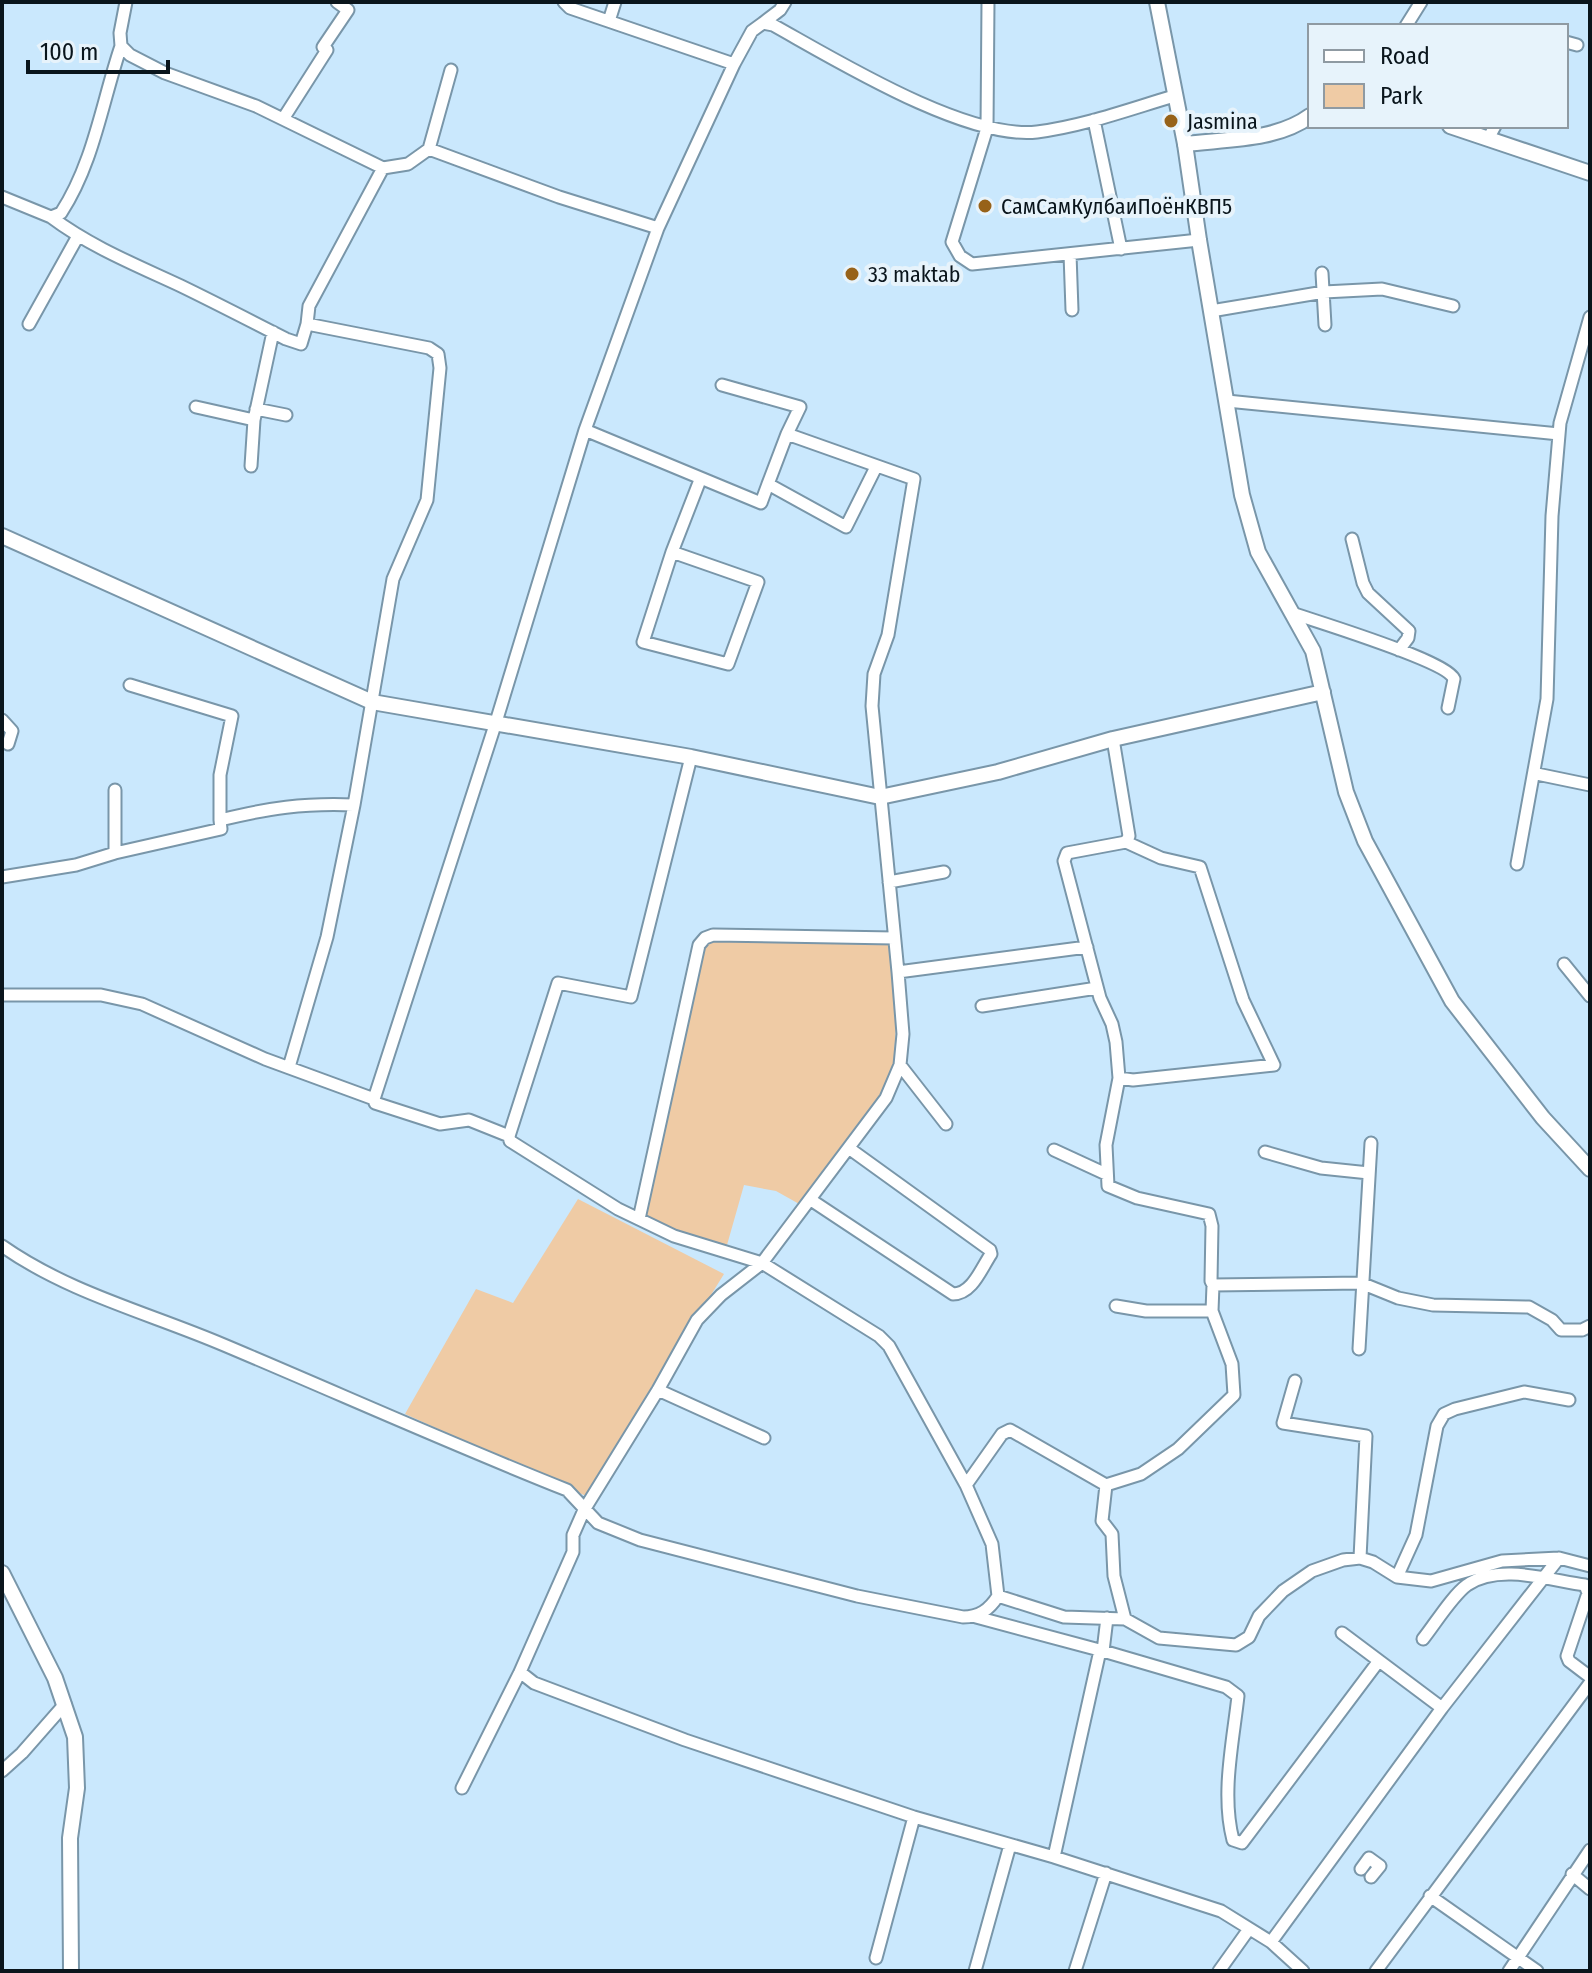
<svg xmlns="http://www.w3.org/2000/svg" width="1592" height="1973" viewBox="0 0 1592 1973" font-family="'Fira Sans Condensed',sans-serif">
  <rect width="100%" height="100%" fill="#cae8fd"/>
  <!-- green -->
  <path fill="#efcba5" d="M721 941 891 943 897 1011 893 1071 868 1116 801 1205 776 1191 744 1185 727 1245 687 1234 643 1216 700 956 705 943Z
    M578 1199 724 1274 586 1496 405 1414 476 1289 513 1303Z"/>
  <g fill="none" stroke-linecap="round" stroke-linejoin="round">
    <!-- minor casing -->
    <g stroke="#7996a9" stroke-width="15">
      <path id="minor" d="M126 2 120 33 121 46 130 55 165 73 256 106 383 168 408 164 429 149 559 197 658 228
        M564 2 570 8 734 64
        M988 2 987 128 952 242 960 256 972 264 1199 240
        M609 21 615 2
        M763 23 780 10 785 2
        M1406 26 1421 2
        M1566 42 1577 45
        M283 119 327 50 323 47 348 10 337 2
        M1094 120 1121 249
        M1488 139 1495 126
        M429 149 451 70
        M2 197 51 217 61 213C94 162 102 102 121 46
        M51 217C91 247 136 265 181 286 216 303 251 321 286 339L301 344 307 324
        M1070 254 1072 310
        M1322 273 1325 325
        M1211 311 1324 292 1382 289 1453 306
        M29 324 78 236
        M722 385 800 407 787 434
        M1227 401 1559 434
        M196 407 254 420
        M256 409 286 415
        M585 430 761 503 768 484 846 527 876 467
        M251 466 254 420 273 332
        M1352 539 1363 583 1368 593 1409 631 1408 638 1399 650
        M672 552 758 582 728 664 643 642 672 552 700 480
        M1292 613C1318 622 1447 661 1454 679L1448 708
        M130 685 232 716 220 775V820
        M2 720 12 731 8 744
        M1113 739 1129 836 1126 842 1067 853 1064 861 1100 998 1112 1024 1116 1042 1119 1078 1106 1145 1108 1186 1137 1198 1209 1214 1212 1226 1211 1281 1213 1285 1361 1283 1398 1298 1433 1305 1529 1307 1552 1320 1561 1330H1582L1590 1326
        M1534 770 1537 774 1590 785
        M115 790V853L221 829 220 820C269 808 303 803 354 805
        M1517 864 1547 699 1552 516 1560 423 1590 317
        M2 877 76 865 115 853
        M889 882 944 872
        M1564 964 1590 996
        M898 972 1087 947
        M2 995H101L142 1004 265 1059 374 1099 375 1103 440 1124 469 1120 509 1136 510 1141 618 1209 674 1236 762 1263 879 1336 889 1346 966 1485 992 1544 998 1596 1064 1617 1125 1619 1159 1638 1236 1645 1249 1637 1259 1616 1283 1591 1312 1571 1343 1560 1360 1558 1373 1562 1397 1577 1431 1581 1502 1561 1559 1558 1590 1566
        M982 1006 1097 988
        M900 1065 946 1124
        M289 1067 327 937 354 805 393 579 427 500 440 368 438 354 429 348 307 324 309 306 383 168
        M1119 1078 1133 1080 1274 1065 1243 1000 1200 867 1161 858 1126 842
        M374 1099 496 722 585 430 658 228 734 64 752 31 763 23 773 25C836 60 966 140 1037 132 1084 126 1130 109 1174 96
        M509 1136 558 983 631 997 691 757
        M1054 1150 1106 1174
        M1265 1152 1321 1168 1369 1173
        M811 1200 953 1294C972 1294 981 1269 991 1254L990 1250 850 1149
        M639 1219 699 945 705 938 713 935 894 938
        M2 1246C69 1293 149 1313 224 1345 338 1393 451 1444 567 1490L598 1523 640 1540 857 1596 963 1617C979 1617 989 1610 998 1596
        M1116 1306 1146 1311H1212L1213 1285
        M1359 1349 1371 1143
        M1295 1381 1283 1423 1366 1436 1360 1558
        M658 1390 764 1438
        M966 1485 1002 1434 1010 1430 1106 1485 1141 1474 1178 1449 1234 1395 1232 1364 1212 1311
        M1106 1485 1102 1521 1112 1534 1114 1576 1125 1619
        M1397 1577 1416 1535 1437 1426 1444 1414 1455 1409 1524 1392 1569 1400
        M976 1617 1103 1651 1107 1618
        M1342 1633 1442 1708
        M1423 1639C1435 1624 1452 1596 1467 1585 1499 1563 1549 1580 1585 1585L1588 1593 1567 1656 1569 1661 1590 1677
        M520 1672 534 1683 685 1740 914 1817 1054 1857 1221 1911 1271 1942 1303 1971
        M2 1771 22 1753 65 1704
        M462 1788 520 1672 573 1552V1535L584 1510 658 1390 697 1320 721 1295 762 1263 886 1098 900 1065 903 1034 898 972 872 706 874 674 888 635 914 479 787 434 768 484
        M1054 1857 1099 1655 1103 1651 1226 1687 1238 1696C1233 1742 1221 1794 1233 1840L1242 1843 1378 1662
        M1361 1869 1369 1858 1380 1866 1371 1877
        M1572 1874 1590 1889
        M1430 1896 1537 1971
        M1271 1942 1442 1708 1559 1558
        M876 1958 914 1817
        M975 1971 1010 1845
        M1075 1971 1106 1873
        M1219 1971 1249 1929
        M1376 1971 1590 1683
        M1509 1971 1590 1850"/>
    </g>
    <!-- tertiary casing -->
    <g stroke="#7996a9" stroke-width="18">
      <path id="tertiary" d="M1185 144 1199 240 1242 495 1258 552 1313 651 1346 792 1365 841 1452 1001 1543 1118 1590 1169
        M2 536 372 702 691 757 880 797 998 772 1113 739 1323 692"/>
    </g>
    <!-- secondary casing -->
    <g stroke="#7996a9" stroke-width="18">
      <path id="secondary" d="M1157 2 1185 144C1226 139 1276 141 1310 116
        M1450 126 1590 173
        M2 1573 55 1678 75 1737 77 1788 70 1838 71 1971"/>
    </g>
    <!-- minor -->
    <use href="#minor" stroke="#fff" stroke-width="11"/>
    <!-- tertiary -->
    <use href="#tertiary" stroke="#fff" stroke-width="14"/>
    <!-- secondary -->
    <use href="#secondary" stroke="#fff" stroke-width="14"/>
  </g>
  <!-- markers -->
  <g fill="#976219" stroke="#e7f3fb" stroke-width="3">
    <circle cx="1171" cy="121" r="8"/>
    <circle cx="985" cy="206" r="8"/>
    <circle cx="852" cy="274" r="8"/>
  </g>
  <g text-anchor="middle" stroke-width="8" stroke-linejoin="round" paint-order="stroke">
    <!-- poi labels -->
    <g font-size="22" fill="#0a151c" stroke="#e7f3fb" text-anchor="start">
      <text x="1187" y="129">Jasmina</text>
      <text x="1001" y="214">СамСамКулбаиПоёнКВП5</text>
      <text x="868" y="282">33 maktab</text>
    </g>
  </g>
  <!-- border -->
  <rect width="1592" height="1973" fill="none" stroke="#0a151c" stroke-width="8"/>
  <!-- legend -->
  <rect x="1308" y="24" width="260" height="104" fill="#e7f3fb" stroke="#8f9aa2" stroke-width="2"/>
  <rect x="1324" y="50" width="40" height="12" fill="#ffffff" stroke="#8f9aa2" stroke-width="2"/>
  <text x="1380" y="64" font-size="24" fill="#0a151c">Road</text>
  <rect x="1324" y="84" width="40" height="24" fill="#efcba5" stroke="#8f9aa2" stroke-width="2"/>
  <text x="1380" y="104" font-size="24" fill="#0a151c">Park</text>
  <!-- scale -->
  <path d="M28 60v12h140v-12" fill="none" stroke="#0a151c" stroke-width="4"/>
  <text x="40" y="60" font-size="24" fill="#0a151c" stroke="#e7f3fb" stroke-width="6" paint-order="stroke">100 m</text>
</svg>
